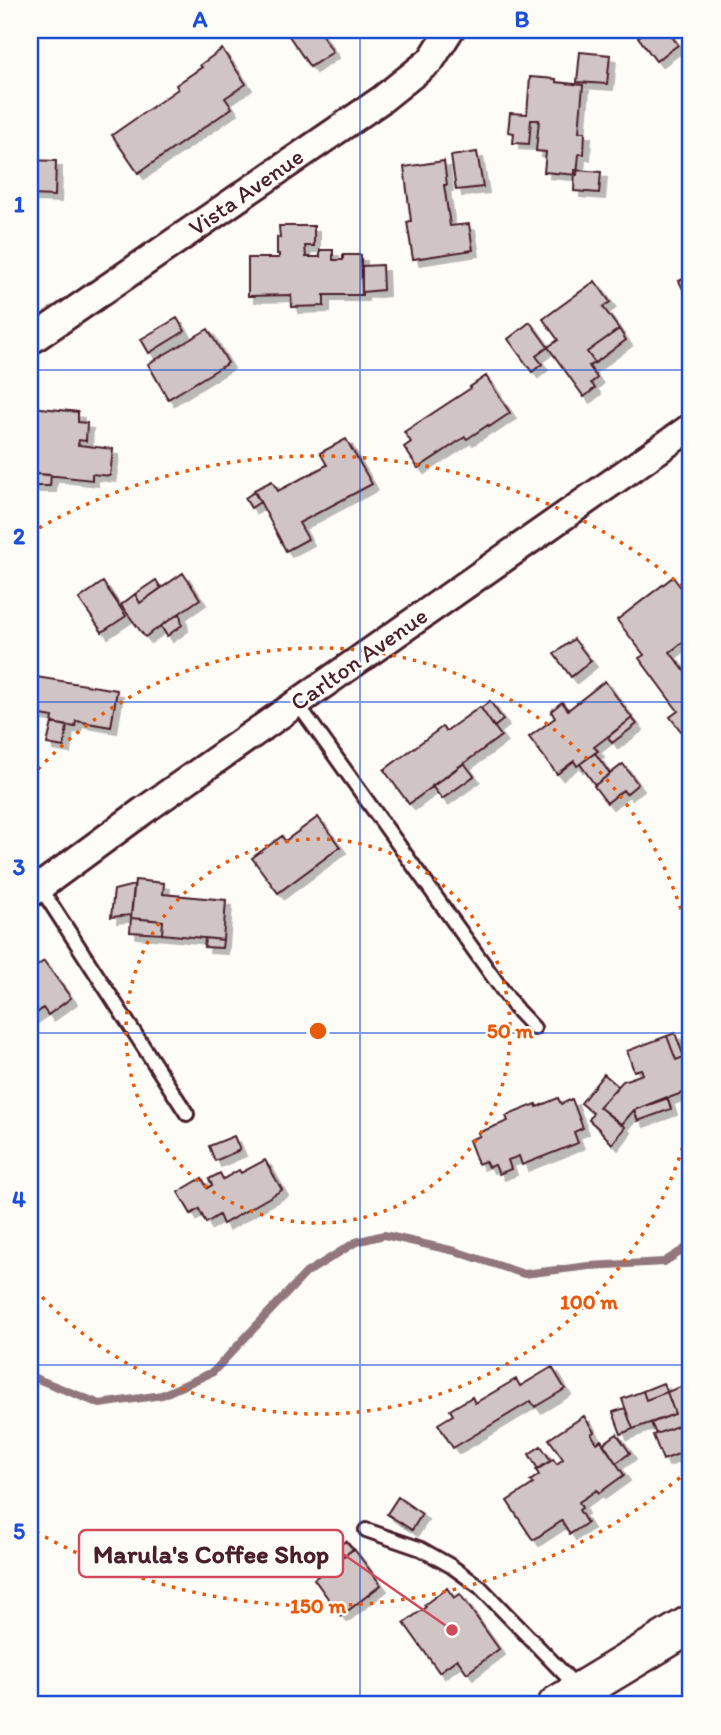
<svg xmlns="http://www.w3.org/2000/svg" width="721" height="1735" viewBox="0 0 721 1735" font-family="Itim,sans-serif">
  <defs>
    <filter id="shadow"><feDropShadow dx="6" dy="6" stdDeviation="0" flood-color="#0004"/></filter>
  </defs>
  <rect width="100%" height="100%" fill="#fdfcf7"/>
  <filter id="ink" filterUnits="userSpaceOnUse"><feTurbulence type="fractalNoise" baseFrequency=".0143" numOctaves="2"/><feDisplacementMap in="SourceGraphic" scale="14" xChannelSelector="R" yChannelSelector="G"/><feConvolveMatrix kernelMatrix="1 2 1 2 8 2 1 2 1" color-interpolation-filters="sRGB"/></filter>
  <g filter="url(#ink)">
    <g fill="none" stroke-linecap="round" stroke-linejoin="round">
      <!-- stream -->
      <path stroke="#91777b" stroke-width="8" d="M30 1376 100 1404 162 1395 213 1372 306 1273 356 1242 384 1235 455 1251 524 1274 589 1266 664 1262 691 1245"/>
    </g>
    <!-- building -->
    <path fill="#d0c5c4" stroke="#4a1f2b" stroke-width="2" filter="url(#shadow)" d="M285 30H319L333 52 310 67Z
      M649 30H667L678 45 656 61 638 37Z
      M222 49 246 84 225 98 232 108 138 173 112 135 178 89 176 85 202 67 200 65Z
      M580 52 610 55 607 84 577 82Z
      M530 77 556 79V82L583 85 579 132H585L584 154H579L577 175 544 172 546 152 536 151 539 120H531L529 144 513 143 514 133 508 132 510 113 527 114Z
      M477 152 483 187 456 190 451 156Z
      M30 160 56 161 55 196 30 195Z
      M444 161 447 185H444L450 226 469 224 473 250 413 259 407 222 411 221 404 167Z
      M575 170 601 172 599 193 574 191Z
      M279 226H314V246H305L306 257H320V250H333V260H343V255H361L362 295H324V306L292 307 291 295 248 296V258H279V254H277V237L280 238Z
      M382 265 383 290 362 292V266Z
      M691 275V305L679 281Z
      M595 281 610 302 603 307 619 329 587 352 595 363 589 366 597 378 591 383 595 388 584 397 548 347 558 340 543 319Z
      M177 318 185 331 149 353 141 339Z
      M530 322 548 347 536 356 542 364 532 372 508 339Z
      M208 329 228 363 168 399 148 364Z
      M619 329 626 340 595 363 587 352Z
      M486 376 510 413 489 427 488 425 467 439 465 437 418 468 404 447 411 442 404 432 471 388 470 387Z
      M32 407 78 412V422L87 423 86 441 79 440 78 445 113 449 110 476 92 474V480L38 474 30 475V432Z
      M346 439 372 484 299 523 308 539 286 551 254 490 272 481 278 491 327 465 320 453Z
      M38 474 51 475 50 486H30V475Z
      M254 492 260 502 251 508 245 498Z
      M183 573 200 599 145 637 121 605 135 594 140 603Z
      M673 577 691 601V639L687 642 686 640 670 652 686 673 688 671 691 675V737L688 740 670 717 678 711 639 658 644 655 617 620Z
      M156 580 161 588 140 603 135 594Z
      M103 582 126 616 102 632 79 599Z
      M180 613 182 625 167 636 161 626Z
      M574 639 591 661 571 677 554 654Z
      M30 676 117 690 111 727 76 721 75 727 52 723 53 717 30 713Z
      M605 681 632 718 594 747 598 751 580 764 577 766 574 761 557 774 529 737 555 718 551 711 562 702 568 710Z
      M490 701 503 720 494 727 481 708Z
      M480 707 501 736 409 804 384 770 442 727 446 731Z
      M632 718 637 724 612 743 608 737Z
      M52 723 67 726 64 747 47 744Z
      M595 753 610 774 595 785 580 764Z
      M464 763 474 776 442 799 432 786Z
      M623 764 638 784 626 794 623 790 607 803 594 786Z
      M318 817 340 847 278 893 252 858 282 836 285 841Z
      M135 880 164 883 163 894 226 900 223 940 162 934 163 921 131 918Z
      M134 885 131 915 111 917 114 890Z
      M131 918 163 921 162 934 130 932Z
      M205 938 223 940 222 948 204 947Z
      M44 961 71 998 48 1015 43 1008 30 1019V971Z
      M675 1033 684 1057 676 1060 667 1036Z
      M667 1036 676 1060 691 1054V1090L634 1110 621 1125 599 1107 623 1081 643 1074 641 1069 634 1071 627 1051Z
      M604 1074 618 1086 599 1107 625 1127 612 1144 598 1128 589 1120 593 1113 581 1103Z
      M667 1097 671 1109 638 1121 634 1110Z
      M558 1098 561 1104 572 1099 583 1128 574 1132 578 1143 522 1165 519 1156 508 1160 511 1169 499 1174 495 1165 488 1167 485 1161 478 1164 469 1140 480 1136 478 1133 508 1121 506 1116 536 1104 537 1107Z
      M234 1136 240 1150 215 1161 209 1146Z
      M265 1160 282 1190 223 1224 219 1215 206 1223 199 1209 191 1214 178 1192 202 1178 207 1188 212 1185 209 1179 220 1173 223 1179 239 1170 241 1173Z
      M552 1367 565 1389 535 1407 531 1401 453 1448 438 1424 453 1415 450 1410 472 1397 475 1403 516 1379 520 1386Z
      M663 1383 667 1392 646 1400 643 1391Z
      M691 1383V1407L682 1411 688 1426 681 1428 680 1425 656 1434 651 1423 675 1414 667 1392Z
      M643 1391 646 1400 667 1392 675 1414 633 1429 622 1399Z
      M691 1407V1449L663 1460 653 1435 680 1425 681 1428 688 1426 682 1411Z
      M625 1408 633 1429 621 1434 613 1412Z
      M584 1416 594 1432 591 1434 597 1443 601 1440 624 1475 599 1493 597 1490 579 1502 582 1508 579 1510 587 1523 570 1534 562 1521 533 1540 507 1501 533 1484 530 1481 539 1475 536 1470 553 1459 557 1464 563 1459 549 1439Z
      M617 1434 630 1453 616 1463 603 1444Z
      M541 1446 551 1461 538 1469 529 1454Z
      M398 1497 422 1514 412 1530 387 1514Z
      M346 1541 353 1549 344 1556 337 1547Z
      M336 1546 344 1556 354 1549 381 1585 341 1616 314 1579 331 1566 324 1556Z
      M447 1588 454 1598 460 1594 499 1649 467 1673 457 1659 439 1672 404 1623 426 1607 424 1605Z"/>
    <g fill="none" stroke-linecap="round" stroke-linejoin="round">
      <!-- lane casing -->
      <g stroke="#4a1f2b" stroke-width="18">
        <path id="lane" d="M297 703 516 1009 534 1028
          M40 887 187 1114
          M366 1530 421 1549 451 1566 480 1587 578 1688"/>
      </g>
      <!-- street casing -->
      <g stroke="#4a1f2b" stroke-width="32">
        <path id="street" d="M30 341 381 100 431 60 450 30
          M30 894 143 811 691 427"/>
      </g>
      <!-- secondary casing -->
      <g stroke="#4a1f2b" stroke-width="42">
        <path id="secondary" d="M557 1705 691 1624"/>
      </g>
      <!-- lane -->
      <use href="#lane" stroke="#fdfcf7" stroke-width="12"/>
      <!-- street -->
      <use href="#street" stroke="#fdfcf7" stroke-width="26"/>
      <!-- secondary -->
      <use href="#secondary" stroke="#fdfcf7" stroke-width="37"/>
    </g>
  </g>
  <!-- grid -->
  <path fill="none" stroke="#1d4ed8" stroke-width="2" stroke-opacity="0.55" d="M360 30V1705M30 370H691M30 702H691M30 1033H691M30 1365H691"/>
  <!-- distance rings -->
  <g fill="none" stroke="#e8590c" stroke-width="3.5" stroke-dasharray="3.5 7">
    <circle cx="318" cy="1031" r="192"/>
    <path d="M691 1117A383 383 0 0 1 31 1285M31 777A383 383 0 0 1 691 945"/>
    <path d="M688 1471A575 575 0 0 1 31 1529M30 533A575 575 0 0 1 688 591"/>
  </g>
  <g text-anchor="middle" stroke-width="5" stroke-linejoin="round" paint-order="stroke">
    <!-- street labels -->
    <g font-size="24" fill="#4a1f2b" stroke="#fdfcf7">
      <text transform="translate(246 192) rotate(-35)" y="8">Vista Avenue</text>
      <text transform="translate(359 659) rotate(-35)" y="8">Carlton Avenue</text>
    </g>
  </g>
  <circle cx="318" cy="1031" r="10" fill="#e8590c" stroke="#fdfcf7" stroke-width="3.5"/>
  <g font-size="21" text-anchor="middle" font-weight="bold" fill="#e8590c" stroke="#fdfcf7" stroke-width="5" stroke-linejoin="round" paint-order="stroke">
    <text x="510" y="1038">50 m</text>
    <text x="589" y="1309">100 m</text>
    <text x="318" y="1613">150 m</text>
  </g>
  <!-- callouts -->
  <path fill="none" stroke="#d1495b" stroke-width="2.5" d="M452 1630L343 1554"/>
  <circle fill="#d1495b" stroke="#fdfcf7" stroke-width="2.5" cx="452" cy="1630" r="7"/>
  <rect fill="#fdfcf7" stroke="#d1495b" stroke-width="2.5" x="79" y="1530" width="264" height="47" rx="7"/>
  <g font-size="26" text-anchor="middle" font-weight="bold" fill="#4a1f2b">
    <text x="211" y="1563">Marula's Coffee Shop</text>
  </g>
  <!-- margin -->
  <rect width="721" height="1735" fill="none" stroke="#fdfcf7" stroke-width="77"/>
  <rect x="38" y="38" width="644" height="1658" fill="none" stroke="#1d4ed8" stroke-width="2.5"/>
  <g font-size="23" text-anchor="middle" font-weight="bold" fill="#1d4ed8">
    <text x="200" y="27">A</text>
    <text x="522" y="27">B</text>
    <text x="19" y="212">1</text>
    <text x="19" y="544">2</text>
    <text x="19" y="875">3</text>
    <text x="19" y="1207">4</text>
    <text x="19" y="1539">5</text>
  </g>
</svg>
